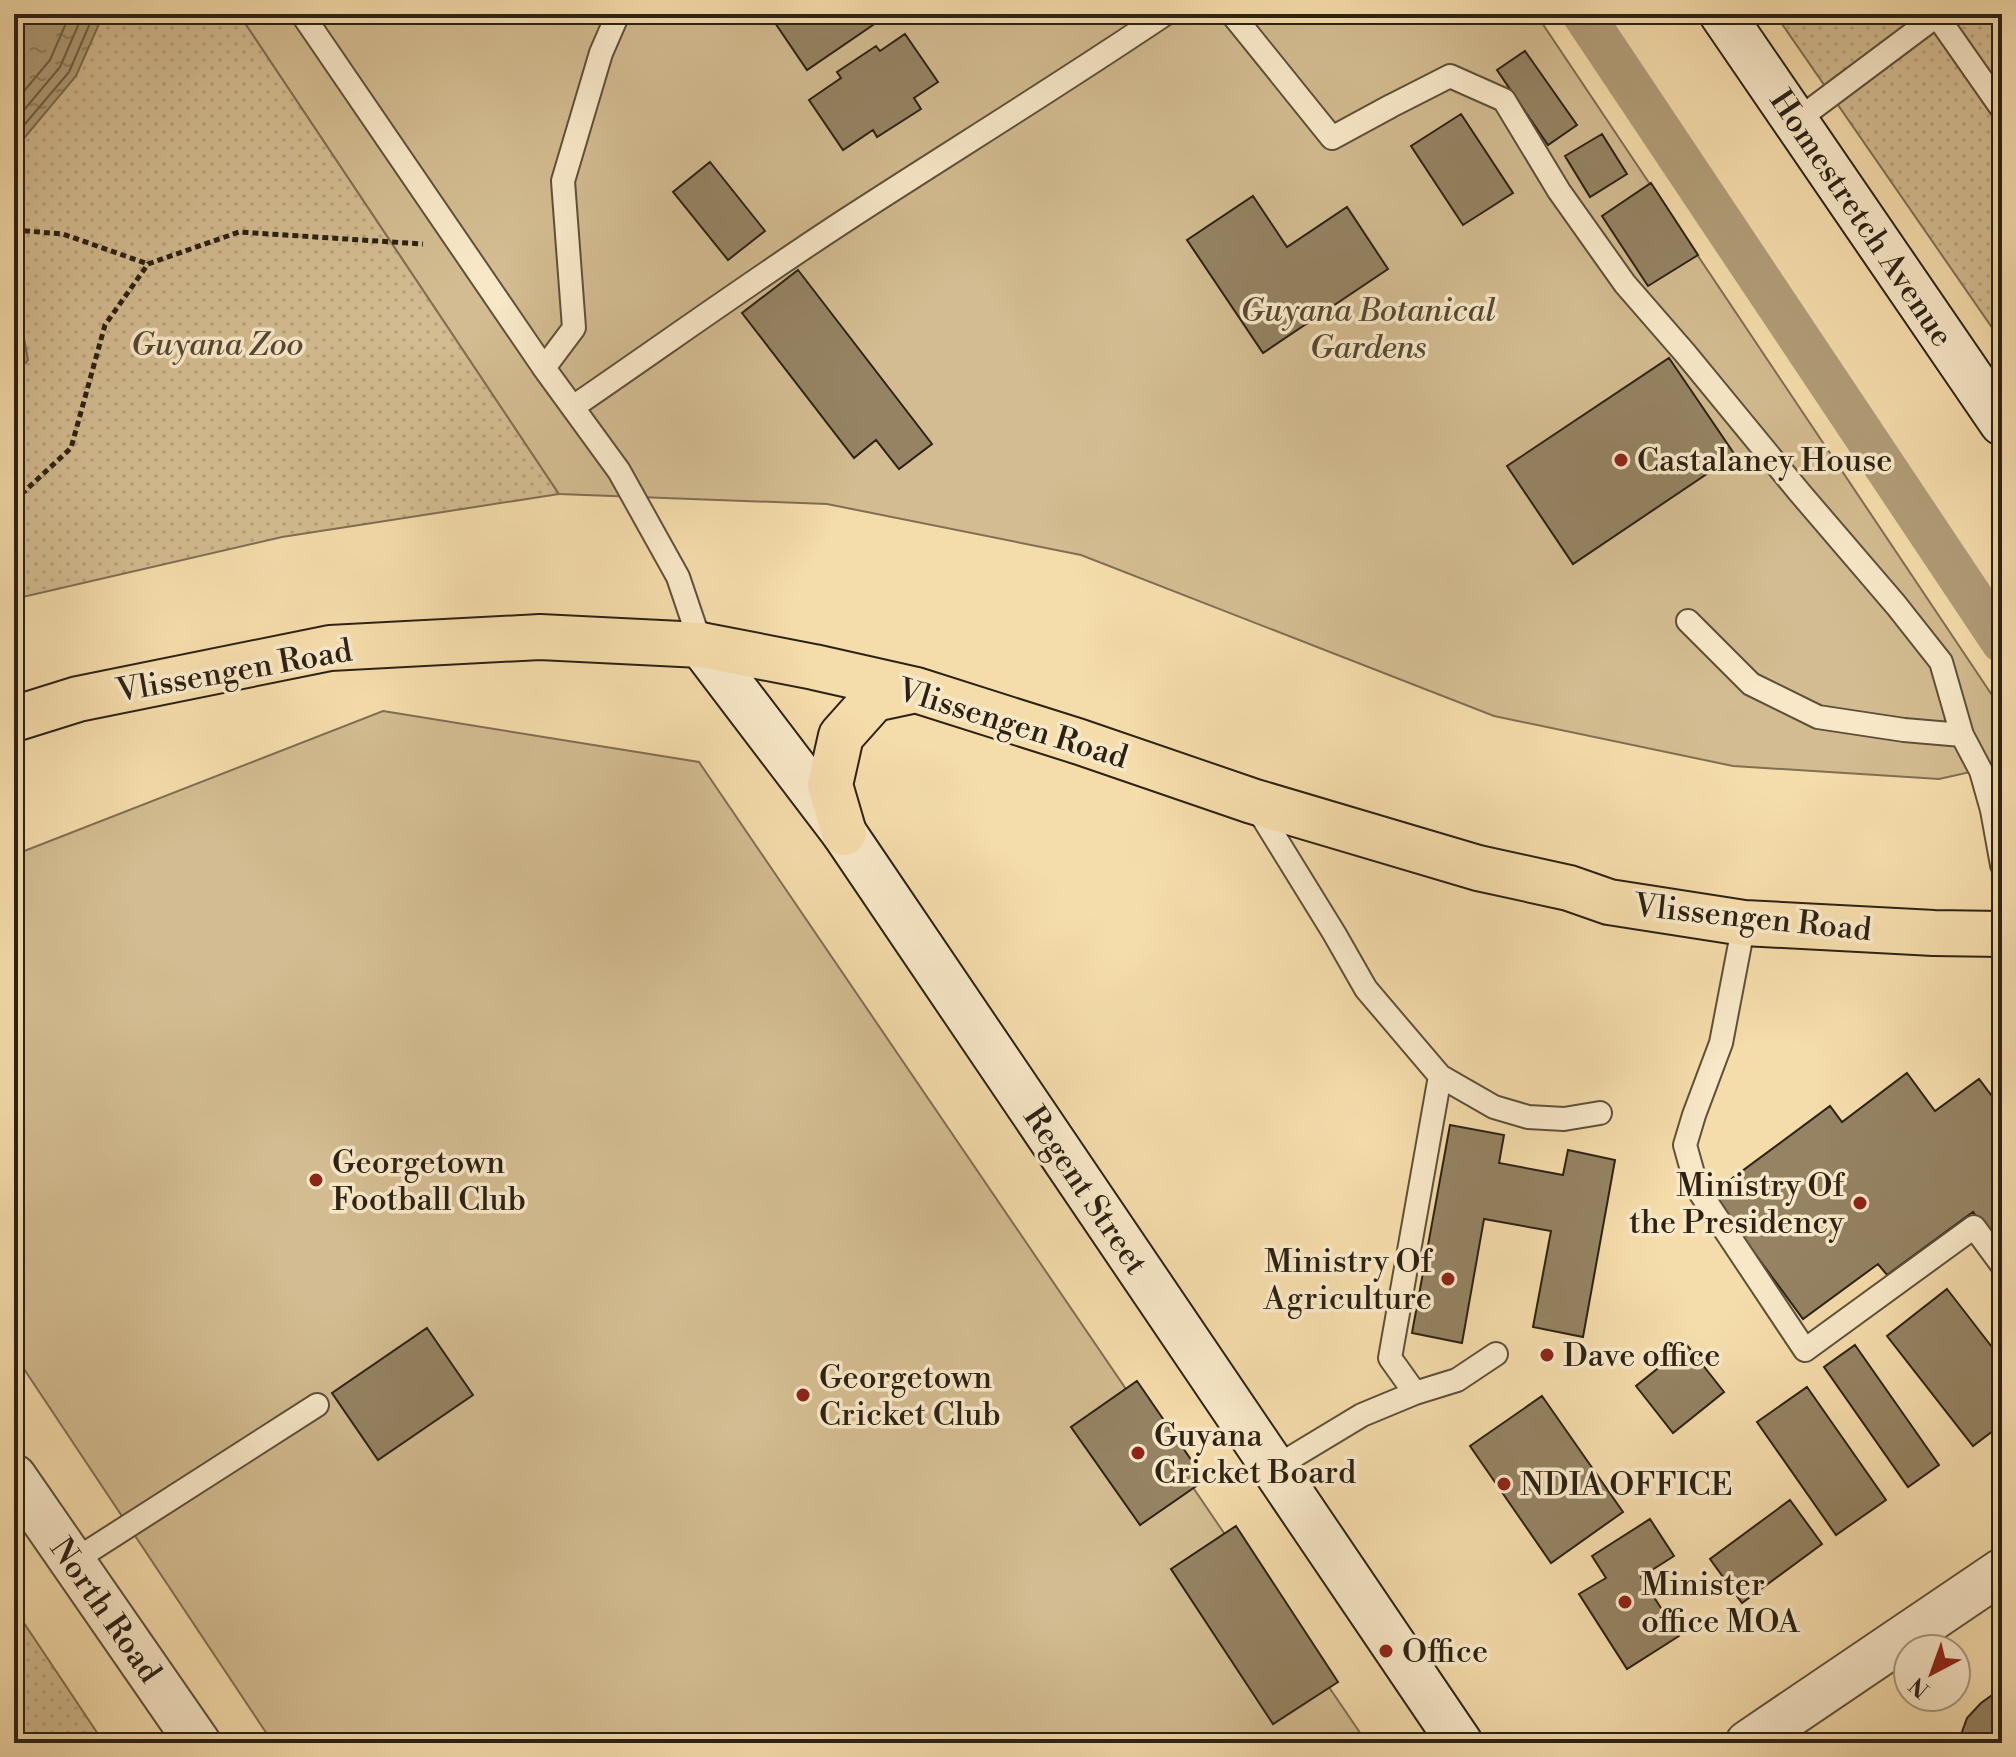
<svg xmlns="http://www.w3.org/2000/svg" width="2016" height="1757" viewBox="0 0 2016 1757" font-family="'Libre Bodoni',serif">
  <defs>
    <pattern id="grass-dots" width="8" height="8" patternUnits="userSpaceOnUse" patternTransform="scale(2)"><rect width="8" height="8" fill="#d3bc91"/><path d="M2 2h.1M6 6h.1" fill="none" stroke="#b5a17c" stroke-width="1.8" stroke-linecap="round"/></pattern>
    <pattern id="water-ripples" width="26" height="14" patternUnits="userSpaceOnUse" patternTransform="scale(2)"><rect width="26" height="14" fill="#b19d78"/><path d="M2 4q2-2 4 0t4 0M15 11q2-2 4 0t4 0" fill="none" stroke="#908061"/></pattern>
  </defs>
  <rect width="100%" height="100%" fill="#f5dcab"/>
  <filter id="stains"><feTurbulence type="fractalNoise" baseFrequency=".0025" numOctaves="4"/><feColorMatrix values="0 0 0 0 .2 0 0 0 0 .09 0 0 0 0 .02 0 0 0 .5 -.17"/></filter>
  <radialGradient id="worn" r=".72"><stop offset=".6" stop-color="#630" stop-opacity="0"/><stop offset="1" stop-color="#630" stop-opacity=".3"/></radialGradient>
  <!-- grass -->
  <path fill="url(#grass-dots)" stroke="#806f52" stroke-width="2" d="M14 14H239L559 494 282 537 14 599Z
    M1775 14H2002V342Z
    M14 1608 104 1743H14Z"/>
  <!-- garden -->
  <path fill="#d3bc91" stroke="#806f52" stroke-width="2" d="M239 14H1536L2002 710V765L1939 779 1733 766 1494 716 1081 555 827 504 559 494Z
    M383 711 699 762 1367 1743H273L14 1354V855Z"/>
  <!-- water -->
  <path fill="url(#water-ripples)" stroke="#7c6c50" stroke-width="2" d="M14 14 103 15 76 76 20 143 14 188Z
    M14 285 28 360 14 375Z"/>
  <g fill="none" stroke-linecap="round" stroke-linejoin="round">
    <!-- shore -->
    <path stroke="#6e6046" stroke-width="2" d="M14 103 50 60 70 14
      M14 122 60 67 83 14
      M14 137 69 72 94 14"/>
    <!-- canal -->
    <path stroke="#b19d78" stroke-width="42" d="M1583 14 2002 642"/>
  </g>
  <!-- building -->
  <path fill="#958363" stroke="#2c2214" stroke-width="2" d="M769 14H889L807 70Z
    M905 34 938 82 914 98 921 109 877 137 873 130 843 150 809 100 841 78 837 72 876 46 880 51Z
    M1525 51 1577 125 1548 145 1497 70Z
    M1461 114 1513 193 1463 225 1411 146Z
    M1602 134 1627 174 1590 197 1565 156Z
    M710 162 765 231 728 260 673 192Z
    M1651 183 1698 255 1648 286 1602 216Z
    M1253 196 1287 247 1347 207 1388 269 1263 353 1187 240Z
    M798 270 932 444 899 469 876 440 854 458 742 313Z
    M1669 358 1735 455 1573 564 1507 466Z
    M1907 1073 1935 1111 1979 1079 1995 1100 2002 1095V1251L1973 1212 1887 1275 1878 1264 1803 1319 1711 1194 1830 1106 1842 1122Z
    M1450 1125 1504 1135 1499 1163 1563 1175 1568 1150 1615 1160 1583 1337 1533 1327 1551 1231 1484 1219 1462 1343 1412 1333Z
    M1947 1289 2002 1360V1424L1973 1446 1887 1336Z
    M427 1328 473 1395 378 1460 332 1393Z
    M1687 1345 1724 1392 1673 1433 1636 1386Z
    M1855 1345 1939 1465 1908 1487 1824 1367Z
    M1137 1381 1205 1480 1140 1525 1071 1427Z
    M1807 1387 1886 1500 1836 1535 1757 1422Z
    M1542 1396 1623 1512 1551 1563 1470 1446Z
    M1790 1500 1822 1544 1742 1603 1710 1559Z
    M1650 1519 1674 1556 1641 1577 1679 1636 1627 1669 1579 1594 1606 1578 1592 1556Z
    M1236 1526 1338 1682 1273 1724 1171 1569Z
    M2002 1688V1743H1958L1967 1718 1981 1703Z"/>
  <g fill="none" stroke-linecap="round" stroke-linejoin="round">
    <!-- service casing -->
    <g stroke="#5e503a" stroke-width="26">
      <path id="service" d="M302 14 544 368 619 471 678 577 701 645
        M1232 14 1332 138 1391 106 1450 76 1504 100 1559 191 1625 284 1685 353 1800 493 1896 605 1941 662 1962 735 1981 771 1992 810 2002 865
        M1937 16 2002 109
        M1796 121 1939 14
        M544 368 574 328 563 181 601 53 618 14
        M573 407C665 344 755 279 849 218 954 150 1061 84 1165 14
        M1688 621 1751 684 1818 717 1904 730 1962 735
        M1255 805 1334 933 1366 989 1440 1076 1494 1107 1528 1117 1564 1119 1600 1113
        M1744 923 1721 1043 1694 1115 1685 1145 1697 1188 1805 1350 1974 1227 2002 1265
        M1415 1393 1390 1358 1440 1076
        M1274 1468 1362 1415 1415 1393 1457 1380 1496 1354
        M72 1562 317 1405"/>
    </g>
    <!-- minor casing -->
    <g stroke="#5e503a" stroke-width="48">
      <path id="minor" d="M1748 1743 2002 1571"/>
    </g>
    <!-- tertiary casing -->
    <g stroke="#5e503a" stroke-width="48">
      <path id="tertiary" d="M14 1477 198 1743"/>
    </g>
    <!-- secondary casing -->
    <g stroke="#2c2214" stroke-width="48">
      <path id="secondary" d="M1722 14 2002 423
        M701 645 844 833 1460 1743"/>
    </g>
    <!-- primary casing -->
    <g stroke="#2c2214" stroke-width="48">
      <path id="primary" d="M14 719 78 699 330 648 540 637 701 645 814 667 916 690 1080 742 1252 801 1478 868 1569 888 1609 902 1744 923 1934 933 2002 934
        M844 833 830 785 841 736 874 699 916 690"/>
    </g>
    <!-- path -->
    <path stroke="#2c2214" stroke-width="5" stroke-dasharray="6 4" stroke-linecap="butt" d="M14 230 63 234 148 264
      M14 501 71 448 105 325 148 264 239 232 423 244"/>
    <!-- service -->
    <use href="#service" stroke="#f8e8c8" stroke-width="22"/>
    <!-- minor -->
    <use href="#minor" stroke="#f8e8c8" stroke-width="44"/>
    <!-- tertiary -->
    <use href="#tertiary" stroke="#f8e8c8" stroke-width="44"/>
    <!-- secondary -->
    <use href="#secondary" stroke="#f8e8c8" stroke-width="44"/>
    <!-- primary -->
    <use href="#primary" stroke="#f5dcab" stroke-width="44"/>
  </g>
  <!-- markers -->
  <g fill="#8f2418" stroke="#f8e8c8" stroke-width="3">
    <circle cx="1621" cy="460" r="8"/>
    <circle cx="316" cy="1180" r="8"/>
    <circle cx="1860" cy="1203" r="8"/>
    <circle cx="1448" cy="1279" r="8"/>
    <circle cx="1547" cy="1355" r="8"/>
    <circle cx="803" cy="1395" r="8"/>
    <circle cx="1138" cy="1453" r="8"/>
    <circle cx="1504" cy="1484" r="8"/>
    <circle cx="1625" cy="1602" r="8"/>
    <circle cx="1386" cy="1651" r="8"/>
  </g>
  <g text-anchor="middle" stroke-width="7" stroke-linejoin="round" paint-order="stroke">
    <!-- street labels -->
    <g font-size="32" fill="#2c2214" stroke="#f8e8c8">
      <text transform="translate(1862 218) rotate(56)" y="11">Homestretch Avenue</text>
      <text transform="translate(234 670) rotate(-10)" y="11">Vlissengen Road</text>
      <text transform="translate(1013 723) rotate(17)" y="11">Vlissengen Road</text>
      <text transform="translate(1753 917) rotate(6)" y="11">Vlissengen Road</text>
      <text transform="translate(1086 1190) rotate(56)" y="11">Regent Street</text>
      <text transform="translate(106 1610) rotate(55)" y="11">North Road</text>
    </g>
    <!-- park labels -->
    <g font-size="32" font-style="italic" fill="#564833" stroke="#f8e8c8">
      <text x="1368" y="321">Guyana Botanical<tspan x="1368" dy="37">Gardens</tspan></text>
      <text x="217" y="355">Guyana Zoo</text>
    </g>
    <!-- poi labels -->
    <g font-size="32" fill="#2c2214" stroke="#f8e8c8" text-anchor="start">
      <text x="1637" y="471">Castalaney House</text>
      <text x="332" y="1173">Georgetown<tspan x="332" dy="37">Football Club</tspan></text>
      <text x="1844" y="1196" text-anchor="end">Ministry Of<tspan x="1844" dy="37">the Presidency</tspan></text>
      <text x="1432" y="1272" text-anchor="end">Ministry Of<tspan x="1432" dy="37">Agriculture</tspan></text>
      <text x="1563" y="1366">Dave office</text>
      <text x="819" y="1388">Georgetown<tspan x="819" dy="37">Cricket Club</tspan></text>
      <text x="1154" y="1446">Guyana<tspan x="1154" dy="37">Cricket Board</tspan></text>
      <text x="1520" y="1495">NDIA OFFICE</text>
      <text x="1641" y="1595">Minister<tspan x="1641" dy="37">office MOA</tspan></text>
      <text x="1402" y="1662">Office</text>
    </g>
  </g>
  <!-- margin -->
  <rect width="2016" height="1757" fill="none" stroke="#f5dcab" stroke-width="48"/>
  <rect x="16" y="16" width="1984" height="1725" fill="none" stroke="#2c2214" stroke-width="4"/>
  <rect x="24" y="24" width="1968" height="1709" fill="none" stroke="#2c2214" stroke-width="2"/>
  <!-- north arrow -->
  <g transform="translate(1932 1673) rotate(221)"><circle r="38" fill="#f8e8c8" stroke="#a69980" stroke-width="2"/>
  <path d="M0-6L14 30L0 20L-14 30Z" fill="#8f2418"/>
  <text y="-12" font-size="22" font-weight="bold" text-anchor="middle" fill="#2c2214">N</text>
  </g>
  <rect width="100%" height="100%" filter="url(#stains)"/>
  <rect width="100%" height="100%" fill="url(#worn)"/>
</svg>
